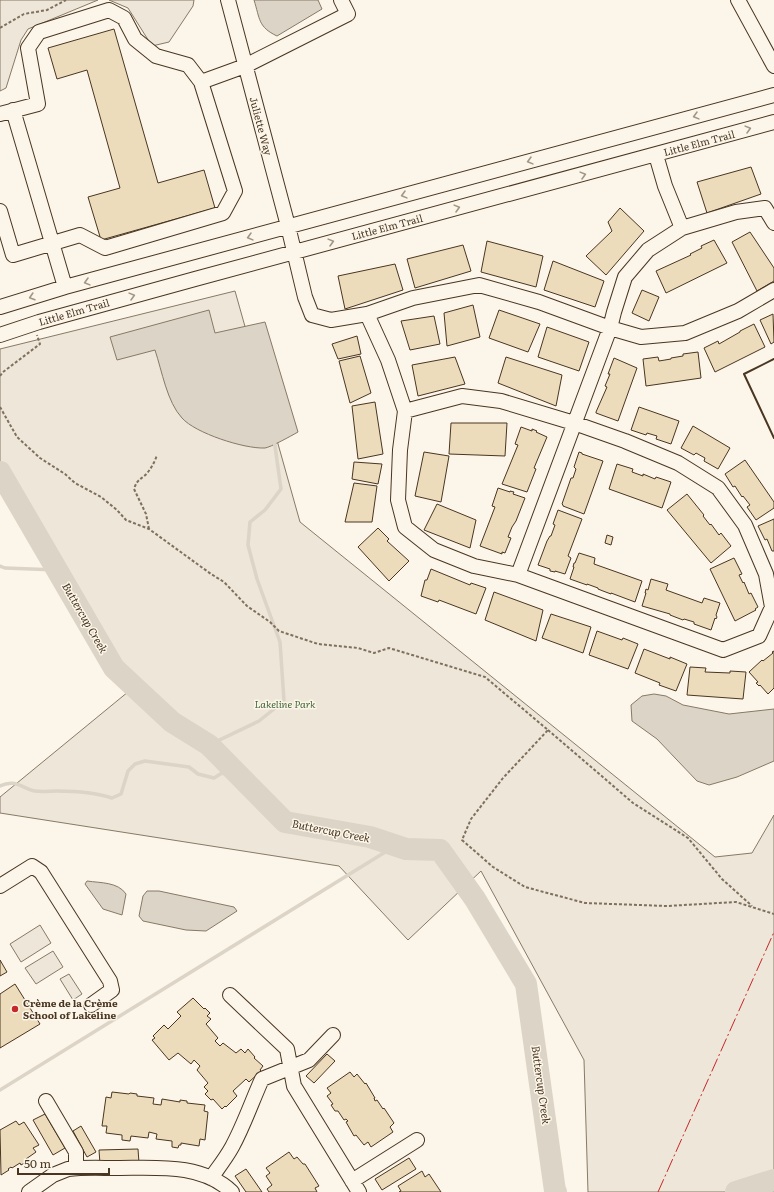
<svg xmlns="http://www.w3.org/2000/svg" width="774" height="1192" viewBox="0 0 774 1192" font-family="Literata,serif">
  <rect width="100%" height="100%" fill="#fbf6e9"/>
  <!-- green -->
  <path fill="#ede6d9" stroke="#887966" d="M0 0H98L28 29 21 40 6 88 0 91Z
    M109 0H194L193 6 169 42 152 46 128 8Z
    M235 291 300 522 715 857 752 853 774 815V1192H588L584 1060 481 871 408 940 339 866 0 813V797L134 687 0 469V349Z
    M40 925 51 943 21 962 10 944Z
    M53 951 63 967 36 984 25 968Z
    M69 974 82 994 73 1000 60 979Z"/>
  <!-- water -->
  <path fill="#dcd4c6" stroke="#887966" d="M254 0H318L322 9 277 36C258 27 260 19 254 0Z
    M209 310 215 333 265 322 298 432C291 436 271 447 265 448 244 449 195 433 182 418 167 402 162 371 155 350L117 360 110 337Z
    M654 694 666 696 683 705 729 714 774 709V761L737 777 709 785 697 781 657 739 632 721 631 705 642 696Z
    M87 881C101 883 118 882 126 894L122 915 103 909 85 884Z
    M147 891H159L234 907 237 911 206 931 186 930 143 921 139 916 143 896Z"/>
  <g fill="none" stroke-linecap="round" stroke-linejoin="round">
    <!-- stream -->
    <path stroke="#dcd4c6" stroke-width="3.5" d="M0 566 5 568 57 570
      M209 745 259 721 284 701 280 642 257 579 248 545 250 522 265 510 281 489 274 439
      M0 786C16 778 22 789 35 791 42 792 50 791 57 791 77 791 94 792 112 798L121 794 128 771 135 764 145 761 189 767 198 774 214 778 222 773 243 779
      M0 1090 395 846"/>
    <!-- river -->
    <path stroke="#dcd4c6" stroke-width="22" d="M0 472 114 668 172 722 209 745 285 822 370 837 406 849 440 850 475 899 526 984 555 1191 556 1192
      M736 1192 774 1180"/>
  </g>
  <!-- building -->
  <path fill="#ecdcbc" stroke="#4a3520" d="M114 29 158 183 204 170 215 208 101 240 88 197 120 188 87 70 57 79 48 48Z
    M751 167 761 194 707 213 697 182Z
    M620 208 644 231 606 275 586 256 612 231 608 222Z
    M750 232 774 268V281L757 291 732 242Z
    M714 240 727 263 666 293 656 271 691 255 690 254 702 248 701 246Z
    M487 241 543 256 536 287 481 272Z
    M463 245 471 271 415 288 407 259Z
    M553 261 604 281 595 307 544 290Z
    M395 264 403 290 345 309 338 276Z
    M642 290 659 297 649 321 632 313Z
    M473 305 480 337 447 346 444 313Z
    M499 310 540 324 528 352 489 338Z
    M773 314 774 342 771 344 760 320Z
    M434 316 440 344 410 350 401 321Z
    M754 324 765 347 715 372 704 348 718 341 719 344 740 332V331Z
    M547 327 589 342 579 371 538 357Z
    M357 336 361 354 338 359 332 344Z
    M698 352 701 378 646 386 643 359 658 357 659 361 671 359V358L683 356V354Z
    M360 356 371 393 350 403 339 361Z
    M455 357 465 384 418 396 412 365Z
    M506 357 562 375 556 406 498 383Z
    M614 358 637 368 618 421 596 413V412L607 387 605 386 610 374H608Z
    M375 402 383 454 358 459 352 406Z
    M639 407 679 421 671 444 656 439 657 436 647 433 646 435 631 430Z
    M451 423H507L505 456 449 454Z
    M693 426 730 448 718 469 704 461 705 458 696 453 694 455 681 448Z
    M521 427 532 431V429L537 431 536 432 547 437 534 468 536 469 527 492 502 484 518 445 515 444Z
    M424 452 449 456 441 502 415 496Z
    M579 452 582 453V454L603 461 584 514 563 506V505L562 504 571 478H573L576 469 574 467Z
    M745 460 774 502V508L756 520 747 507 750 505 743 496 742 497 735 486 733 487 725 474Z
    M354 462 382 464 378 484 352 479Z
    M617 464 633 469 632 472 643 476V474L655 479 656 477 671 482 662 508 609 489Z
    M354 483 377 486 372 522H345Z
    M498 488 510 492V491L514 492 513 494 525 498 516 521 512 527 508 537 511 538 505 553 502 552V554L480 546 495 507 492 506Z
    M687 494 704 515 703 516 710 525 711 524 719 535 721 533 731 546 711 563 667 510Z
    M437 504 476 520 470 548 424 530Z
    M558 510 582 519 568 556 571 558 565 574 555 571V572L550 571V569L538 565 547 541 550 536H551L555 525 553 524Z
    M774 519V551H772L767 539 765 540 758 526Z
    M378 528 389 539 387 541 409 561 389 581 358 547Z
    M607 535 613 537 611 545 605 543Z
    M579 553 595 558 594 564 642 581 635 602 611 593V594L603 591 598 589V588L587 584V585L570 579 574 567H573L574 563H575Z
    M734 558 742 574 739 575 743 583 744 582 749 594 751 593 758 607 755 609 756 610 735 621 710 569Z
    M431 569 470 585 471 583 486 588 476 614 439 600 438 602 421 596 425 580H427Z
    M651 579 668 584 666 590 702 603 704 598 720 603 716 615 717 617 716 619 715 618 711 630 694 624V622L684 619 683 620 670 615V614L642 606 646 593H645L646 589 648 590Z
    M494 592 543 610 536 641 485 620Z
    M551 614 591 627 583 653 542 638Z
    M597 631 622 640 623 638 638 644 628 669 589 655Z
    M644 649 670 659V657L687 664 676 691 659 685 660 683 635 673Z
    M774 651V688L768 694 760 685 759 686 756 683 758 682 749 672 762 660 763 661 773 653 772 652Z
    M690 667 706 668 705 672 730 673V671L746 672 743 699 687 695Z
    M0 960 7 972 0 976Z
    M15 984 40 1024 0 1048V994Z
    M193 998 204 1009 205 1008 210 1013 207 1016 211 1019 206 1024 218 1038 215 1041 220 1046 223 1043 236 1053 241 1049 245 1053 248 1049 255 1057 254 1058 263 1066 260 1070 261 1071 249 1082 246 1079 233 1091 237 1096 226 1107 225 1106 222 1109 213 1099 211 1100 205 1094 208 1091 204 1087 208 1083 197 1070 200 1066 194 1060 191 1064 178 1053 169 1060 152 1040 155 1038 153 1036 164 1025 168 1029 181 1016 177 1012Z
    M327 1054 335 1061 314 1083 306 1076Z
    M350 1072 354 1077 357 1074 365 1084 366 1083 375 1098H374L375 1101 377 1100 383 1109 384 1108 394 1123 390 1127 393 1132 371 1147 368 1142 364 1145 356 1135 354 1136 346 1122 348 1121 346 1119 344 1120 338 1111H335L331 1105 333 1104 327 1096 331 1093 327 1088Z
    M112 1092 129 1094 130 1093 137 1094V1096L154 1098 153 1104 161 1105 162 1099 180 1102V1100L187 1101V1103L205 1105 204 1111 208 1112 205 1140 200 1139 199 1146 181 1143V1145H179L178 1148 172 1147V1141L156 1139 157 1134 149 1132 148 1138 131 1136 130 1141 122 1140V1135L106 1133 107 1126H102L106 1097 111 1098Z
    M45 1114 65 1148 53 1155 33 1120Z
    M16 1121 19 1125 24 1122 39 1145 33 1148 36 1152 26 1159 28 1161 21 1165 20 1163 12 1168 11 1167 8 1169 9 1170 1 1175 0 1130Z
    M81 1126 96 1152 87 1157 73 1131Z
    M138 1149 139 1163 100 1164 99 1150Z
    M289 1152 294 1159 297 1157 303 1164H305L319 1186 315 1188 317 1192H269L267 1189 272 1185 266 1176 270 1173 266 1168Z
    M409 1158 416 1169 382 1190 375 1179Z
    M246 1169 262 1192H246L235 1176Z
    M422 1171 425 1177 429 1174 441 1192H399L401 1191 398 1186Z"/>
  <g fill="none" stroke-linecap="round" stroke-linejoin="round">
    <!-- minor casing -->
    <g stroke="#4a3520" stroke-width="16">
      <path id="minor" d="M228 0 288 226 305 297 312 315 331 320 367 314 413 298 479 285 539 302 610 328 614 312 625 277 648 250 682 228
        M738 0 774 66
        M201 82 245 66 348 14 341 0
        M13 110 65 287
        M0 114 38 104 28 48 39 32 109 10 124 18 135 39 156 56 188 65 201 82 235 191 223 213 105 248 80 235 13 255 0 211
        M656 155 665 186 682 228 736 212 765 208 774 223
        M0 307 65 287 774 95
        M367 314 388 360 405 411 400 450 398 500 405 527 434 550 474 566 518 575
        M0 335 39 322 195 279 774 122
        M405 411 462 396 501 401 574 423 625 441 678 463 718 488 745 525 766 574 772 607 759 636 723 650 518 575 610 328 641 337 685 333 738 311 774 290
        M0 886 32 866 41 872 110 981 112 990 91 1005
        M230 995 287 1049 294 1086 359 1192
        M46 1101 76 1152V1168
        M211 1178C218 1168 226 1158 232 1147 244 1125 252 1101 262 1079L309 1060 333 1035
        M352 1181 417 1140
        M29 1192 53 1175 68 1169C84 1167 101 1168 117 1168 156 1168 201 1163 232 1192"/>
    </g>
    <!-- path -->
    <path stroke="#7f6f5c" stroke-width="2" stroke-dasharray="3 2" stroke-linecap="butt" d="M0 28 24 14 47 10 66 0
      M0 376 3 372 40 344 37 335
      M0 407 17 437 40 458 65 474 75 483 101 497 117 510 126 520 149 529 211 574 224 582 247 606 270 622 279 631 318 644 358 648 374 653 389 648 485 677 548 730 503 778 471 819 462 840 493 867 525 887 585 903 667 906 736 902 774 914
      M149 529 146 514 134 489C138 477 142 480 148 472 152 467 155 461 157 455
      M548 730 633 803 688 838 722 879 752 906"/>
    <!-- minor -->
    <use href="#minor" stroke="#fbf6e9" stroke-width="14"/>
    <!-- wall -->
    <path stroke="#4a3520" stroke-width="2" d="M774 359 744 374 774 438"/>
    <!-- power -->
    <path stroke="#c62828" stroke-width="1" stroke-dasharray="14 3 2 3" stroke-linecap="butt" d="M658 1192 774 932"/>
  </g>
  <!-- one-way arrows -->
  <defs><path id="oneway-chevron" d="M-2-3.5L2.5 0L-2 3.5" fill="none" stroke-width="1.6" stroke-linecap="round" stroke-linejoin="round"/></defs>
  <g stroke="#a29684">
    <use href="#oneway-chevron" transform="translate(696 116) rotate(165)"/>
    <use href="#oneway-chevron" transform="translate(748 129) rotate(-15)"/>
    <use href="#oneway-chevron" transform="translate(530 161) rotate(165)"/>
    <use href="#oneway-chevron" transform="translate(583 175) rotate(-15)"/>
    <use href="#oneway-chevron" transform="translate(404 195) rotate(165)"/>
    <use href="#oneway-chevron" transform="translate(457 208) rotate(-15)"/>
    <use href="#oneway-chevron" transform="translate(250 237) rotate(165)"/>
    <use href="#oneway-chevron" transform="translate(331 242) rotate(-15)"/>
    <use href="#oneway-chevron" transform="translate(87 282) rotate(165)"/>
    <use href="#oneway-chevron" transform="translate(132 296) rotate(-15)"/>
    <use href="#oneway-chevron" transform="translate(32 297) rotate(163)"/>
  </g>
  <!-- markers -->
  <circle fill="#c62828" stroke="#fbf6e9" stroke-width="1.5" cx="15" cy="1009" r="4"/>
  <g text-anchor="middle" stroke-width="3" stroke-linejoin="round" paint-order="stroke">
    <!-- street labels -->
    <g font-size="10" fill="#4a3520" stroke="#fbf6e9">
      <text transform="translate(261 126) rotate(75)" y="4">Juliette Way</text>
      <text transform="translate(699 143) rotate(-15)" y="4">Little Elm Trail</text>
      <text transform="translate(387 227) rotate(-15)" y="4">Little Elm Trail</text>
      <text transform="translate(74 312) rotate(-16)" y="4">Little Elm Trail</text>
    </g>
    <!-- park labels -->
    <g font-size="10" font-style="italic" fill="#436837" stroke="#fbf6e9">
      <text x="285" y="708">Lakeline Park</text>
    </g>
    <!-- poi labels -->
    <g font-size="10" font-weight="bold" fill="#4a3520" stroke="#fbf6e9" text-anchor="start">
      <text x="23" y="1007">Crème de la Crème<tspan x="23" dy="12">School of Lakeline</tspan></text>
    </g>
    <!-- water labels -->
    <g font-size="11" font-style="italic" fill="#4a3520" stroke="#fbf6e9">
      <text transform="translate(85 618) rotate(60)" y="4">Buttercup Creek</text>
      <text transform="translate(331 831) rotate(11)" y="4">Buttercup Creek</text>
      <text transform="translate(541 1085) rotate(82)" y="4">Buttercup Creek</text>
    </g>
  </g>
  <!-- scale -->
  <path d="M18 1168v6h91v-6" fill="none" stroke="#4a3520" stroke-width="2"/>
  <text x="24" y="1168" font-size="12" fill="#4a3520" stroke="#fbf6e9" stroke-width="3" paint-order="stroke">50 m</text>
</svg>
